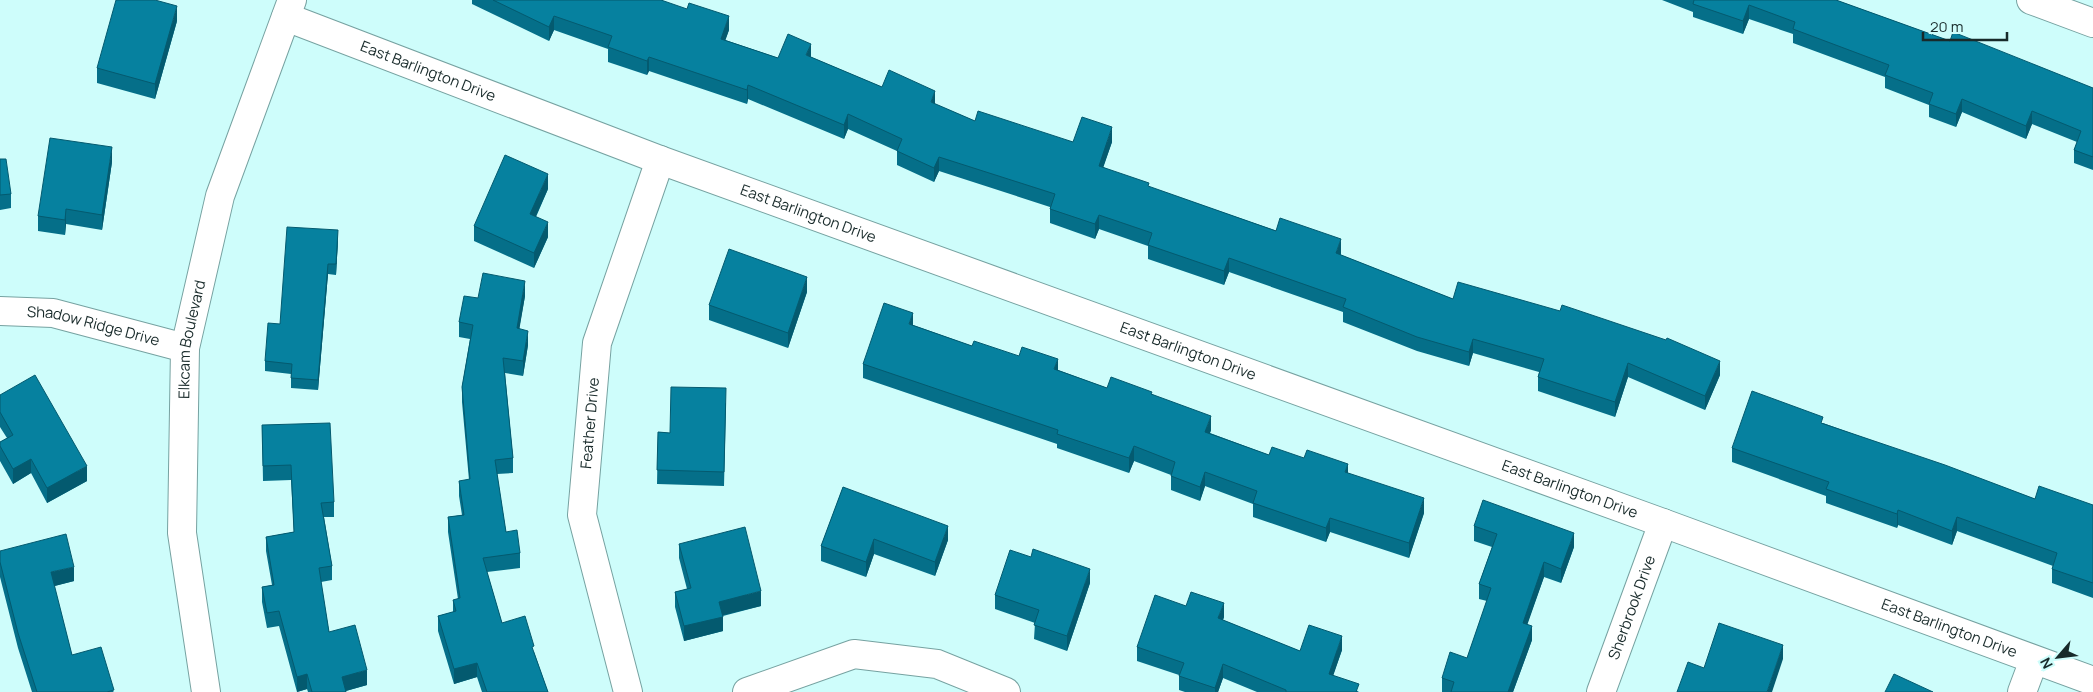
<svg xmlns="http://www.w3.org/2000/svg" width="2093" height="692" viewBox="0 0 2093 692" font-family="Manrope,sans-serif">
  <rect width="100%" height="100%" fill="#cefdfb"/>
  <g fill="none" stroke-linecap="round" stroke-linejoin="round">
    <!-- minor casing -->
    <g stroke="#76a2a1" stroke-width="30">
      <g id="minor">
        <path d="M2031 0 2093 23"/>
        <path id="s1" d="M286 17 660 160 1663 523 2093 681"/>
        <path id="s2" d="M0 311 53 313 185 348"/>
        <path id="s3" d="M206 692 182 533 185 348 220 196 292 0"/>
        <path id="s4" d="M628 692 582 515 597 343 660 160"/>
        <path d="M747 692 854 654 937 664 1006 692"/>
        <path id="s5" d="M1601 692 1663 523"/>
        <path d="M2022 692 2034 660"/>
      </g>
    </g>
    <!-- minor -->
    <use href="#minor" stroke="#fff" stroke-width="28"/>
  </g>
  <!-- wall -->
  <path fill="#056f89" d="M472 0H661L729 30 725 40 778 58 811 57 882 87 935 104 975 121 1073 142H1112L1103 167 1149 187 1341 253V255L1453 299 1720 375 1705 410 1628 377 1615 417 1538 391V377L1539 372 1473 353 1469 366 1417 351 1343 322V312L1229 272 1224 285 1148 259V246L1099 229 1095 239 1050 223V207L939 171 934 182 897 165V151L848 129 844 139 748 99 747 104 649 71 647 75 608 62V49L554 30 549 41 472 4Z
    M1662 0H1836L1950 41 2093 88V170L2074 163V150L2077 142 2032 124 2026 139 1962 112 1956 127 1929 117V105L1885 88V77L1793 43V34L1749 19 1743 34 1693 17V12Z
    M177 21 155 99 97 83V68Z
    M0 159 11 194V208L0 210Z
    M112 162 102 230 66 224 65 235 38 231V216Z
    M548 189 536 217 548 237 534 268 474 241V226Z
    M338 240 336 275 328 274 318 390 291 388V374L265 371V361L280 324Z
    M807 292 788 348 709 320V305Z
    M525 296 519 329 528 345 523 376 505 373 513 458V473L497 474 506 532 520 553V568L487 572 502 623 534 652 548 692H482L477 677 454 684 438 631V616L453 612V600L458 599 448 532V517L462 515 459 496V481L469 480 462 402V387L470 339 459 337V322L478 298Z
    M913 325 972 346 1058 370 1107 388 1152 394 1211 430 1210 433 1269 455 1348 473 1424 513 1409 558 1330 532 1326 542 1253 517V504L1205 486 1200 501 1171 490V475L1134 461 1129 473 1057 448V444L863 378V364Z
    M0 395 87 481 47 503 31 473 13 484 0 461V442L7 438 0 427Z
    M726 403 724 486 657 484 658 432 670 433Z
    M1823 423 2035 499 2093 505V598L2052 583V569L2053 566 1957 531 1952 545 1898 525 1897 528 1826 503V496L1732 462V448Z
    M262 425 334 502V517H324L332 566V580L321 582 329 632 367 685 346 691V692H308L307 689 297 692 279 626 267 628 262 602V587L272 585 266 551V537L294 532 291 480 263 481Z
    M843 487 948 540 935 576 874 554 866 577 821 561V546Z
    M1474 526 1574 547 1561 583 1544 577 1527 624 1532 640 1513 692H1442V678L1467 658 1487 601 1479 599V584L1492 547 1474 541Z
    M679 544 761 606 723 616V631L684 641 675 607V592L687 589 679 558Z
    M0 551 74 581 54 586 72 655 114 692H32L18 648 0 577Z
    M1090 583 1067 651 1034 639 1035 623 995 609V595Z
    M1186 606 1224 617 1223 620 1300 651 1342 650 1333 675 1359 692H1257L1223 678 1218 692H1185L1179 690V675L1137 661V647Z"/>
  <!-- shaded-wall -->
  <path fill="#045a6f" d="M1749 5V19L1743 34V21Z
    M177 6V21L155 99V84Z
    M554 16V30L549 41V27Z
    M729 16V30L721 53V39Z
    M811 44V58L806 55Z
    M649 57V71L647 75V61Z
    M748 85V99L747 104V90Z
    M935 91V106L931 102Z
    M1962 99V112L1956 127V114Z
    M2032 111V124L2026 139V126Z
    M848 114V129L844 139V125Z
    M1112 127V142L1099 180V166Z
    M112 147V162L102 230V215Z
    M939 157V171L934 182V168Z
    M548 174V189L530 229V214Z
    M66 209V224L65 235V220Z
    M1099 215V229L1095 239V224Z
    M548 222V237L534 268V253Z
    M338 230V240L336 275V264Z
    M1341 239V253L1336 267V253Z
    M1229 258V272L1224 285V271Z
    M328 264V274L318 390V380Z
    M807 277V292L788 348V333Z
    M525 281V296L517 343V328Z
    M913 313V327L909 324Z
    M528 331V345L523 376V361Z
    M1473 339V353L1469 366V352Z
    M1058 359V373L1054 369Z
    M1720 361V375L1705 410V396Z
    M1628 363V377L1615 417V402Z
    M1211 416V430L1205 446V432Z
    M1134 446V461L1129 473V458Z
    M31 459V473L13 484V469Z
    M1348 464V478L1345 472Z
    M87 466V481L47 503V488Z
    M1205 472V486L1200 501V487Z
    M1424 498V513L1409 558V543Z
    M1898 510V525L1897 528V514Z
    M1957 517V531L1952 545V531Z
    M1330 518V532L1326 542V528Z
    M948 526V540L935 576V562Z
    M1574 533V547L1561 583V569Z
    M874 539V554L866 577V562Z
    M1544 562V577L1523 637V623Z
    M74 567V581L51 587V572Z
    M1090 569V583L1067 651V636Z
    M761 591V606L719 616V602Z
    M1224 603V617L1218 632V618Z
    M723 617V631L684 641V626Z
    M1532 626V640L1513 692H1508Z
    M1342 636V650L1329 688V674Z
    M1783 645V659L1772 692H1767Z
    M477 663V677L454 684V669Z
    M1223 664V678L1218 692H1215V688Z
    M367 670V685L342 692V677Z
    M307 674V689L297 692V677Z"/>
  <!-- building -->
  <path fill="#06819f" stroke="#045a6f" d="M116 0H155L177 6 155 84 97 68Z
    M493 0H661L687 9 689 3 729 16 721 39 778 58 788 34 811 44 806 55 882 87 889 70 935 91 931 102 975 121 978 111 1073 142 1082 117 1112 127 1099 166 1149 183 1148 186 1276 231 1280 218 1341 239 1336 253 1453 299 1458 282 1560 311 1562 305 1666 340 1667 338 1720 361 1705 396 1628 363 1615 402 1538 377 1544 359 1473 339 1469 352 1417 337 1343 307 1346 299 1229 258 1224 271 1148 245 1152 233 1099 215 1095 224 1050 209 1055 194 939 157 934 168 897 151 902 139 848 114 844 125 748 85 747 90 649 57 647 61 608 47 612 36 554 16 549 27Z
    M1694 0H1836L1950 41 1953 32 2093 88V157L2074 150 2081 131 2032 111 2026 126 1962 99 1956 114 1929 104 1933 93 1885 75 1889 65 1793 29 1795 22 1749 5 1743 21 1693 4Z
    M50 138 112 147 102 215 66 209 65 220 38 216Z
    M505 155 548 174 530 214 548 222 534 253 474 226Z
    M0 159H6L11 194 0 195Z
    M287 227 338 230 336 264H328L318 380 291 378 292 364 265 361 268 323 280 324Z
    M729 249 807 277 788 333 709 305Z
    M483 273 525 281 517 328 528 331 523 361 503 358 513 458 495 460 506 532 517 530 520 553 483 558 502 623 525 616 534 646 532 647 548 692H487L477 663 454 669 438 616 456 611 453 600 460 598 448 517 464 515 459 481 470 479 462 387 473 325 459 322 464 296 478 298Z
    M884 303 913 313 909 324 972 346 974 341 1019 356 1022 347 1058 359 1054 369 1107 388 1111 377 1152 392 1151 394 1211 416 1205 432 1269 455 1272 447 1304 458 1307 450 1348 464 1345 472 1424 498 1409 543 1330 518 1326 528 1253 503 1257 491 1205 472 1200 487 1171 476 1175 462 1134 446 1129 458 1057 434 1058 430 863 364Z
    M35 375 87 466 47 488 31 459 13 469 0 446V442L13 435 0 412V395Z
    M671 387 726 388 724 472 657 470 658 432 670 433Z
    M1752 391 1823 417 1821 423 1945 465 2035 499 2039 486 2093 505V583L2052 569 2057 553 1957 517 1952 531 1898 510 1897 514 1826 489 1829 482 1732 448Z
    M330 423 334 502 321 503 332 566 319 568 329 632 355 625 367 670 342 677 346 692H312L307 674 297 677 279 611 267 613 262 587 274 585 266 537 294 532 291 465 263 466 262 425Z
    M843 487 948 526 935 562 874 539 866 562 821 546Z
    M1483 500 1574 533 1561 569 1544 562 1523 623 1532 626 1508 692H1451L1454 682 1442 678 1450 652 1467 658 1491 588 1479 584 1497 534 1474 526Z
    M745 527 761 591 719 602 723 617 684 626 675 592 691 588 679 544Z
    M66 534 74 567 51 572 72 655 101 647 114 690 107 692H37L18 633 0 562V551Z
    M1033 549 1090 569 1067 636 1034 625 1039 610 995 595 1010 550 1031 557Z
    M1191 592 1224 603 1218 618 1300 651 1309 625 1342 636 1329 674 1359 684 1356 692H1286V690L1223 664 1215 688 1179 676 1184 663 1137 647 1155 595 1186 606Z
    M1719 623 1783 645 1767 692H1677L1688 662 1704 668Z
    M1894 674 1933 692H1885Z"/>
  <g text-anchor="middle" stroke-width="4.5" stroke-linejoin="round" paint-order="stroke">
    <!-- street labels -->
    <g font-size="15" fill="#182a2a" stroke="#cefdfb">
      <text dy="5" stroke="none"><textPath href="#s1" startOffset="152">East Barlington Drive</textPath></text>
      <text dy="5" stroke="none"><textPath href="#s1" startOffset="558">East Barlington Drive</textPath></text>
      <text dy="5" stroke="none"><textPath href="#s2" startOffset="95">Shadow Ridge Drive</textPath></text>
      <text dy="5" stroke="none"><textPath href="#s3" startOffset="355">Elkcam Boulevard</textPath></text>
      <text dy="5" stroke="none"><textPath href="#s1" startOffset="962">East Barlington Drive</textPath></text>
      <text dy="5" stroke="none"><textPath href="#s4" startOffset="275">Feather Drive</textPath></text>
      <text dy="5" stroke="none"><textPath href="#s1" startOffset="1368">East Barlington Drive</textPath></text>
      <text dy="5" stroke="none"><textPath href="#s5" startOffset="90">Sherbrook Drive</textPath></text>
      <text dy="5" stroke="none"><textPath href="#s1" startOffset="1772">East Barlington Drive</textPath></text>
    </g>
  </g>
  <!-- north arrow -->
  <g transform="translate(2058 657) rotate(242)" stroke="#cefdfb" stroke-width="4" paint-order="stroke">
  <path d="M0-4L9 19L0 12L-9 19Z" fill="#182a2a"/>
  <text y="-8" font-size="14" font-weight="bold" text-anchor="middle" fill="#182a2a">N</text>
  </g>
  <!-- scale -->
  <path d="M1923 32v8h84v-8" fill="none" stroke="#182a2a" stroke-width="2.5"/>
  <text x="1930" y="32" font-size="15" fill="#182a2a" stroke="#cefdfb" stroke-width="4" paint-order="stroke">20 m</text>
</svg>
